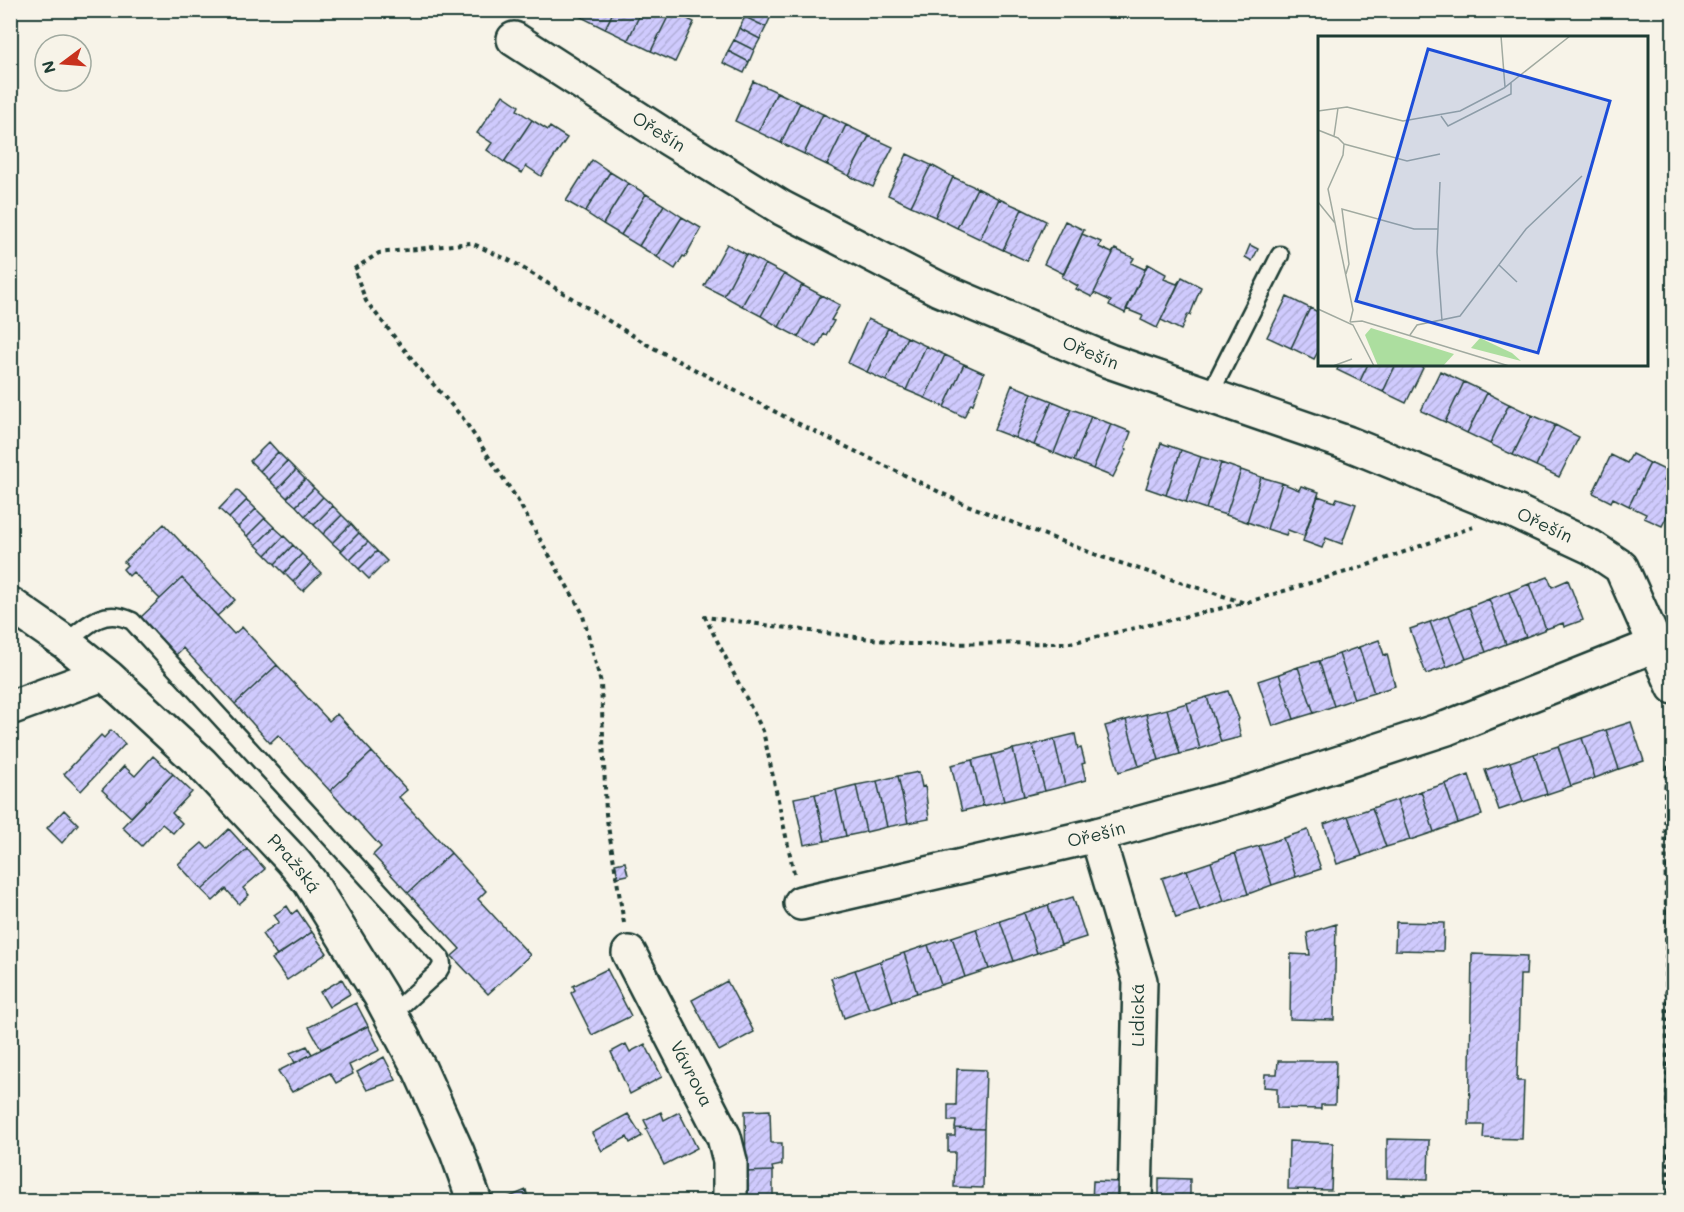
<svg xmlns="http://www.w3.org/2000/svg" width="1684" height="1212" viewBox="0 0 1684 1212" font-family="Mali,sans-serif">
  <defs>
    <pattern id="building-hatch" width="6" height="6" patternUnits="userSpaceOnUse" patternTransform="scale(1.5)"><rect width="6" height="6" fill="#cfcafd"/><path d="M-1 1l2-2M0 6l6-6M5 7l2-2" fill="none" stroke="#b1aed9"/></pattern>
  </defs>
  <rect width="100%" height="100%" fill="#f7f3e8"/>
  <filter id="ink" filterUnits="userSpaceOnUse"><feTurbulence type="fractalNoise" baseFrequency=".0167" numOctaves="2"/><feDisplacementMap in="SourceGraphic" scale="12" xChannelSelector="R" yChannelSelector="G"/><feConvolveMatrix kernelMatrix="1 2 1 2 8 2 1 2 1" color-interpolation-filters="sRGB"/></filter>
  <g filter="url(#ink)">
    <!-- building -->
    <path fill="url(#building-hatch)" stroke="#1f3d34" stroke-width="1.5" d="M567 10H586L583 18Z
      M586 10H614L605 29 583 18Z
      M614 10H642L628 40 605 29Z
      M642 10 671 11 651 51 628 40Z
      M748 10H760L771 16 766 27 745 17Z
      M671 11 694 22 675 62 651 51Z
      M745 17 766 27 760 39 739 28Z
      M739 28 760 39 754 50 734 40Z
      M734 40 754 50 749 62 728 51Z
      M728 51 749 62 744 73 723 63Z
      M753 81 777 92 758 132 735 121Z
      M777 92 800 103 781 143 758 132Z
      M503 95 519 106 517 110 532 120 504 162 487 150 492 143 477 133Z
      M800 103 823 114 804 154 781 143Z
      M823 114 846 125 827 165 804 154Z
      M532 120 548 130 550 127 567 138 541 176 526 166 522 173 504 162Z
      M846 125 869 136 849 176 827 165Z
      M869 136 893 147 873 187 849 176Z
      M907 154 931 165 911 206 888 195Z
      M592 160 610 172 585 212 566 201Z
      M931 165 953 177 935 217 911 206Z
      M610 172 628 183 603 224 585 212Z
      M953 177 977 188 957 228 935 217Z
      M628 183 646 194 621 235 603 224Z
      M977 188 999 199 980 239 957 228Z
      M646 194 664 205 639 246 621 235Z
      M999 199 1022 209 1003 250 980 239Z
      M664 205 682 217 657 257 639 246Z
      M1022 209 1046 221 1027 261 1003 250Z
      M682 217 701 228 685 257 683 256 675 269 657 257Z
      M1065 221 1084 230 1064 274 1044 264Z
      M1082 234 1101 242 1099 247 1112 253 1115 249 1092 297 1076 289 1078 286 1062 277Z
      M727 244 746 254 724 296 704 286Z
      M1250 245 1258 249 1252 261 1245 257Z
      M1115 249 1134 258 1131 263 1144 269 1148 264 1125 313 1109 305 1111 301 1094 293Z
      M746 254 765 264 742 306 724 296Z
      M765 264 784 274 761 316 742 306Z
      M1148 264 1166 274 1164 279 1177 284 1180 280 1157 328 1141 320 1143 316 1126 309Z
      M784 274 802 285 779 327 761 316Z
      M1182 277 1201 287 1190 315 1188 314 1181 330 1161 320Z
      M802 285 821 295 798 337 779 327Z
      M821 295 840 305 831 320 834 321 826 335 824 334 817 347 798 337Z
      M1287 297 1310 308 1291 348 1267 337Z
      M1310 308 1320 313V348L1314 359 1291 348Z
      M868 319 888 328 867 372 848 363Z
      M888 328 907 337 886 381 867 372Z
      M907 337 926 346 906 390 886 381Z
      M926 346 945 355 925 398 906 390Z
      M945 355 964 364 944 407 925 398Z
      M964 364 984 373 973 404 971 403 964 417 944 407Z
      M1340 364H1368L1360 381 1337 370Z
      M1368 364H1396L1383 392 1360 381Z
      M1396 364H1425L1406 403 1383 392Z
      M1440 371 1464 382 1445 422 1421 411Z
      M1464 382 1487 393 1467 433 1445 422Z
      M1012 385 1032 393 1015 438 994 430Z
      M1032 393 1052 401 1034 445 1015 438Z
      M1487 393 1509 404 1490 444 1467 433Z
      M1052 401 1071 409 1054 453 1034 445Z
      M1509 404 1532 415 1513 455 1490 444Z
      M1071 409 1091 416 1074 461 1054 453Z
      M1532 415 1555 425 1536 466 1513 455Z
      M1091 416 1111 424 1093 469 1074 461Z
      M1111 424 1131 432 1125 448 1127 449 1113 477 1093 469Z
      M1555 425 1579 437 1559 477 1536 466Z
      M269 442 278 452 260 471 250 461Z
      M1161 443 1181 450 1166 495 1146 488Z
      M1181 450 1201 457 1186 502 1166 495Z
      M278 452 287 461 269 480 260 471Z
      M1632 454 1650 463 1629 506 1613 498 1611 502 1593 493 1611 455 1627 463Z
      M1201 457 1221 463 1206 509 1186 502Z
      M287 461 296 470 278 489 269 480Z
      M1221 463 1241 470 1226 515 1206 509Z
      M1650 463 1669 472 1664 481 1674 485V503L1662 526 1644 518 1646 514 1629 506Z
      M296 470 305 479 287 498 278 489Z
      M1241 470 1261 477 1247 522 1226 515Z
      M1261 477 1282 483 1267 529 1247 522Z
      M305 479 314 488 296 506 287 498Z
      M1282 483 1299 490 1301 486 1319 492 1304 536 1288 530 1286 535 1267 529Z
      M314 488 323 497 305 516 296 506Z
      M237 490 247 500 229 518 219 509Z
      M1318 496 1335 502 1337 498 1356 504 1342 544 1326 538 1322 548 1303 541Z
      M323 497 333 506 314 525 305 516Z
      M247 500 256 509 238 527 229 518Z
      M333 506 342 515 323 534 314 525Z
      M256 509 265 518 247 536 238 527Z
      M342 515 351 524 332 543 323 534Z
      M265 518 274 527 256 545 247 536Z
      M164 524 235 600 217 616 182 578 160 599 133 572 129 576 123 569 127 565 124 562Z
      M351 524 359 533 341 551 332 543Z
      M274 527 284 536 266 555 256 545Z
      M359 533 368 542 350 560 341 551Z
      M284 536 293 545 275 564 266 555Z
      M368 542 377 551 359 569 350 560Z
      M293 545 302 554 284 573 275 564Z
      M377 551 387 561 369 579 359 569Z
      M302 554 311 563 293 582 284 573Z
      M311 563 321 573 303 591 293 582Z
      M1548 577 1552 587 1568 580 1583 620 1564 627 1563 623 1546 629 1529 584Z
      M182 578 234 634 242 627 277 665 235 704 183 648 175 656 140 618Z
      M1529 584 1546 629 1526 637 1509 592Z
      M1509 592 1526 637 1506 644 1489 599Z
      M1489 599 1506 644 1486 652 1469 607Z
      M1469 607 1486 652 1466 659 1449 615Z
      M1449 615 1466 659 1447 667 1430 622Z
      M1430 622 1447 667 1426 674 1410 629Z
      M1379 640 1384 655 1387 654 1395 686 1374 693 1359 647Z
      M1359 647 1374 693 1354 699 1339 654Z
      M1339 654 1354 699 1334 706 1319 661Z
      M1319 661 1334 706 1314 713 1298 667Z
      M277 665 329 721 337 714 372 752 330 791 278 735 270 743 235 704Z
      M1298 667 1314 713 1294 719 1279 674Z
      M1279 674 1294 719 1273 726 1258 681Z
      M1228 691 1239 719 1237 720 1241 737 1221 742 1207 697Z
      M1207 697 1221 742 1200 749 1187 703Z
      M1187 703 1200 749 1180 754 1167 709Z
      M1167 709 1180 754 1159 760 1146 714Z
      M1146 714 1159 760 1139 766 1126 720Z
      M1126 720 1139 766 1119 772 1105 726Z
      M1631 722 1644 761 1619 769 1606 730Z
      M111 730 125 744 81 791 64 774 101 735 104 738Z
      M1606 730 1619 769 1595 778 1582 738Z
      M1075 734 1078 749 1081 748 1085 763 1082 764 1086 780 1065 786 1054 739Z
      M1582 738 1595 778 1571 786 1558 746Z
      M1054 739 1065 786 1045 791 1033 745Z
      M1033 745 1045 791 1024 796 1013 749Z
      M1558 746 1571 786 1547 794 1534 754Z
      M1013 749 1024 796 1004 801 992 755Z
      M372 752 407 790 399 797 451 853 408 893 373 855 381 847 330 791Z
      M1534 754 1547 794 1523 802 1510 762Z
      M992 755 1004 801 983 806 972 760Z
      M153 756 173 774 131 817 102 790 124 766 135 776Z
      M972 760 983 806 962 811 951 765Z
      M1510 762 1523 802 1499 810 1485 770Z
      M919 772 922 787 925 786 929 819 908 823 898 776Z
      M173 774 192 792 172 813 182 823 173 833 162 824 142 846 122 827Z
      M1469 775 1482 815 1458 823 1445 784Z
      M898 776 908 823 887 827 877 781Z
      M877 781 887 827 866 832 856 785Z
      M1445 784 1458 823 1434 832 1421 791Z
      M856 785 866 832 846 836 836 790Z
      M836 790 846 836 825 841 815 794Z
      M1421 791 1434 832 1410 840 1397 800Z
      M815 794 825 841 804 845 794 798Z
      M1397 800 1410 840 1386 847 1372 808Z
      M1372 808 1386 847 1362 856 1348 816Z
      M64 810 78 824 62 843 47 828Z
      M1348 816 1362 856 1337 864 1324 824Z
      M229 829 247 849 202 890 178 864 202 843 208 849Z
      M1308 830 1321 869 1296 877 1283 838Z
      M1283 838 1296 877 1272 885 1259 846Z
      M1259 846 1272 885 1248 894 1235 853Z
      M247 849 265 869 243 888 249 895 239 904 226 889 213 901 202 890Z
      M451 853 486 891 478 899 530 955 488 994 452 956 460 949 408 893Z
      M1235 853 1248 894 1224 901 1211 862Z
      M625 862 628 875 618 877 615 864Z
      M1211 862 1224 901 1200 910 1187 870Z
      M1187 870 1200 910 1176 918 1162 878Z
      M1073 897 1086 937 1061 945 1048 905Z
      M1048 905 1061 945 1037 953 1024 913Z
      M287 906 292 914 297 910 312 932 277 956 262 934 279 922 274 915Z
      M1024 913 1037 953 1014 961 1000 921Z
      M1000 921 1014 961 989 969 976 929Z
      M1396 922 1444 923 1443 951 1395 950Z
      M1336 924 1334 1020 1290 1019 1291 954 1310 955 1307 933Z
      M976 929 989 969 965 977 952 937Z
      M312 932 327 953 287 980 272 959Z
      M952 937 965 977 941 985 928 945Z
      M928 945 941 985 917 993 904 953Z
      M904 953 917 993 893 1001 880 961Z
      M1472 954 1527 956 1526 975H1520L1517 1081H1524L1522 1139 1483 1138 1484 1125H1469Z
      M880 961 893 1001 869 1009 855 970Z
      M607 969 631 1016 592 1035 571 993 575 990 573 986Z
      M855 970 869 1009 844 1018 831 978Z
      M342 979 350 994 329 1007 320 992Z
      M727 981 754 1032 719 1051 692 1000Z
      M356 1003 368 1026 321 1049 309 1027Z
      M368 1026 380 1050 349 1065 353 1074 336 1083 330 1073 292 1092 278 1071Z
      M626 1044 630 1052 645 1044 662 1077 630 1094 611 1052Z
      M307 1046 312 1054 295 1063 290 1053Z
      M384 1057 396 1080 367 1090 357 1072Z
      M1278 1061H1336L1335 1105H1321V1109L1277 1108V1088L1264 1087 1265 1074H1277Z
      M957 1069 986 1070 984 1129 955 1128 956 1121H948V1105H956Z
      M770 1110 771 1143H782V1165L772 1167 773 1171 746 1172 745 1111Z
      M661 1112 664 1120 679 1112 697 1148 664 1165 646 1129 648 1128 644 1120Z
      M628 1114 642 1136 630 1143 627 1137 602 1151 592 1133Z
      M955 1128 984 1129 983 1188 954 1187 955 1152H948V1136H955Z
      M1387 1139 1429 1140 1428 1179 1387 1178Z
      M1289 1141 1333 1143 1331 1190 1288 1189Z
      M773 1171V1202H747L746 1172Z
      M1159 1178 1190 1179V1202H1159Z
      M1093 1181 1122 1182V1202H1092Z
      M526 1190 529 1202H503L502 1200Z"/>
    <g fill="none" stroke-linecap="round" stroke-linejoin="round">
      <!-- lane casing -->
      <g stroke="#1f3d34" stroke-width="21">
        <path id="lane" d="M1209 396 1280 255
          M66 643C87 625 103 607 132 621L441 958 442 965 438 972 391 1015"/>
      </g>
      <!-- street casing -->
      <g stroke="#1f3d34" stroke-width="38">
        <g id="street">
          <path id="s1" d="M514 39 668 138 782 208 939 289 1109 361 1347 443 1516 512 1591 547 1621 567 1674 687"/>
          <path id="s2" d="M10 604 66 643 108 677 201 763 292 860 310 882 380 995 420 1070 457 1152 475 1202"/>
          <path d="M10 708 103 674"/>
          <path d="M1097 835 1140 981 1135 1202"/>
          <path id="s3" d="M801 903 1097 835 1239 796 1447 728 1655 645"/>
          <path id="s4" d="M629 953 724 1137 730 1161V1202"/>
        </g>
      </g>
      <!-- path -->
      <path stroke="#1f3d34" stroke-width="4" stroke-dasharray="4.5 4.5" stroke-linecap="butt" d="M794 873 763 731 705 617 909 644 1070 643 1244 603
        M624 923 606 814 601 683 582 612 515 496 462 417 419 368 366 301 354 269 379 253 471 243 513 262 648 345 791 420 962 503 1102 557 1245 603 1365 566 1473 527
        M1668 1202 1665 789 1674 723"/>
      <!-- lane -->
      <use href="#lane" stroke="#f7f3e8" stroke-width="16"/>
      <!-- street -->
      <use href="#street" stroke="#f7f3e8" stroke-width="33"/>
    </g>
  </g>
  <g text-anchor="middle" stroke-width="5" stroke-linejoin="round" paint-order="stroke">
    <!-- street labels -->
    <g font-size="18" fill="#1f3d34" stroke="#f7f3e8">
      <text dy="6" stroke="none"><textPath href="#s1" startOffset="172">Ořešín</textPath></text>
      <text dy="6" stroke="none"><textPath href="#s1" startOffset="658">Ořešín</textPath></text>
      <text dy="6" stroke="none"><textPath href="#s1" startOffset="1144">Ořešín</textPath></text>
      <text dy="6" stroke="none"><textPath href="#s3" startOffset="303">Ořešín</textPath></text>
      <text dy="6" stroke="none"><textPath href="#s2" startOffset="386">Pražská</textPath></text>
      <text transform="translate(1138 1015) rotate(-90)" y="6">Lidická</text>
      <text dy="6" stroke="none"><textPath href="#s4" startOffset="136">Vávrova</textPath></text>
    </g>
  </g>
  <!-- overview -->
  <g transform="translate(1318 36)">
    <rect width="330" height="330" fill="#f7f3e8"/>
    <path d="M162 302 194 317 203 325 153 312Z" fill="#acde9f"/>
    <path d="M53 292 136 318 125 330H60L47 299Z" fill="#acde9f"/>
    <path fill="none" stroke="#a1aaa0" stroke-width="1.5" d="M183 0 187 51M0 75 29 71 85 85 142 75 186 52 252 0M123 80 130 90 193 58V47M0 94 20 102 26 108 25 119 10 153 35 274 32 286M16 100 20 72M26 108 89 125 122 118M122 146 119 216 124 285M0 166 17 187M181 229 199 246M28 238 31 228 24 173 96 193H120M0 273 35 289 56 330M32 286 44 285 191 330M92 299 99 289 142 280 208 193 264 140M15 330 34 323"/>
    <path fill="#1d4ed8" fill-opacity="0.15" stroke="#1d4ed8" stroke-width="3" d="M110 13 292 65 220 317 38 265Z"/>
    <rect width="330" height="330" fill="none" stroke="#1f3d34" stroke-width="3"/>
  </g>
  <!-- margin -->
  <rect width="1684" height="1212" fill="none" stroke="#f7f3e8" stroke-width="36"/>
  <rect x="18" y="18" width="1648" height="1176" fill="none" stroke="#1f3d34" stroke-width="2" filter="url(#ink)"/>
  <!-- north arrow -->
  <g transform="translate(63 63) rotate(254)"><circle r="28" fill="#f7f3e8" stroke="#a1aaa0" stroke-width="1.5"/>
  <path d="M0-4.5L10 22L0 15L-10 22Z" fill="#c8321e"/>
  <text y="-9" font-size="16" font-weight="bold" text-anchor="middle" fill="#1f3d34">N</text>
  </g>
</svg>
